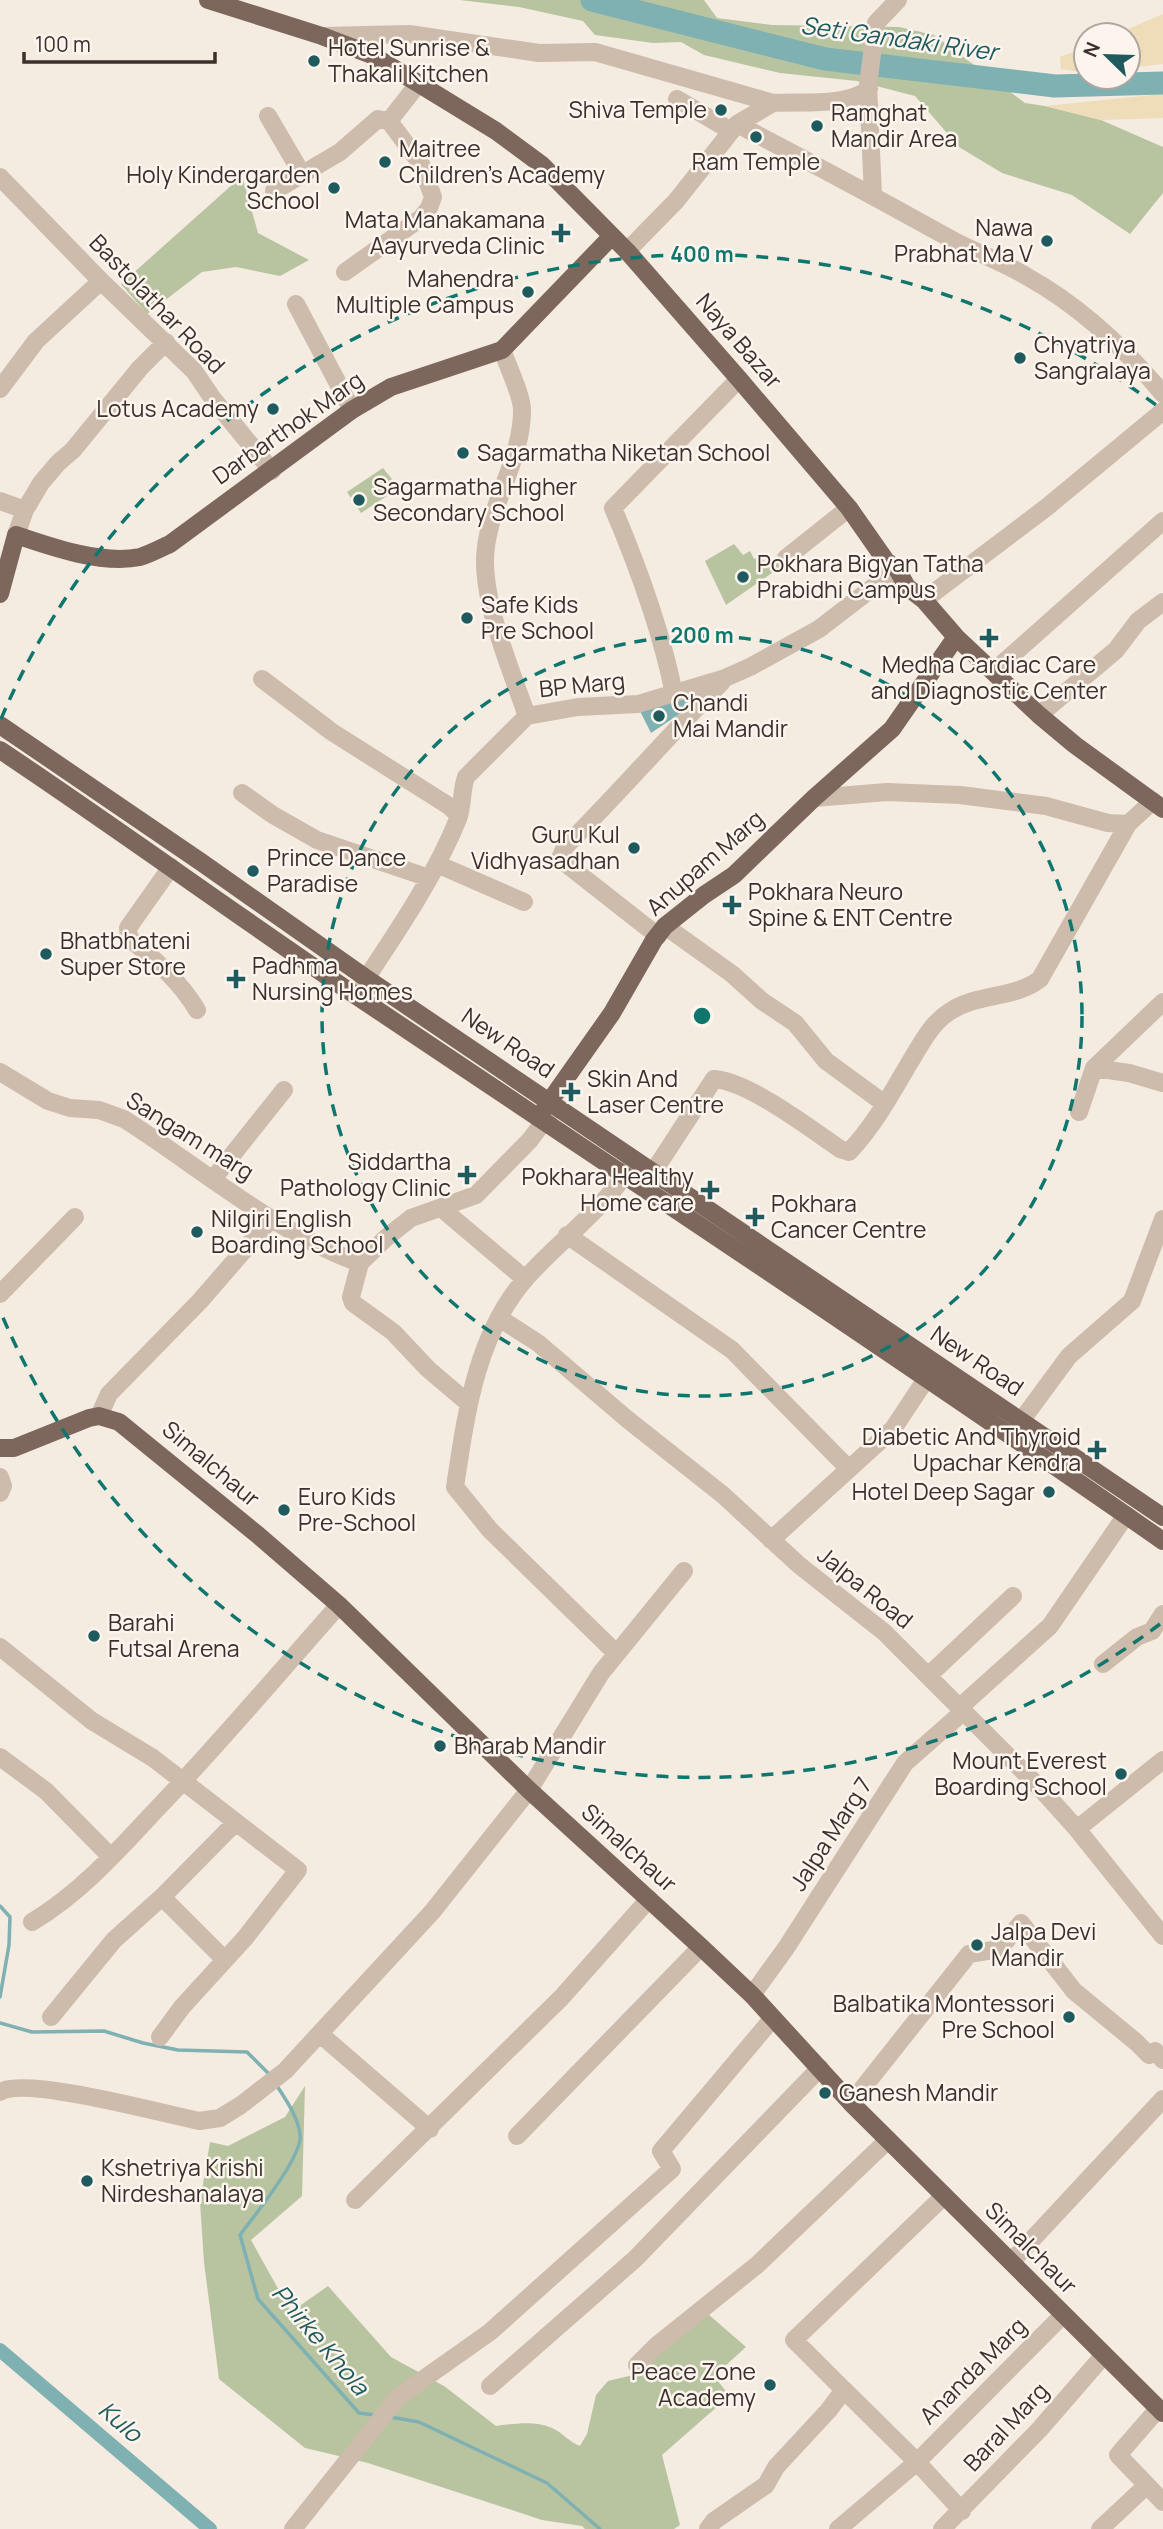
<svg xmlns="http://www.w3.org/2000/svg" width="1163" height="2529" viewBox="0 0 1163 2529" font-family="Manrope,sans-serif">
  <rect width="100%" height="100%" fill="#f4ebe1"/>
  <!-- green -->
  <path fill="#b8c4a0" d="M460 0H704L717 18 772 25 899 27 934 35 1025 103 1045 106 1101 120 1163 147V193L1130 234 1072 195 1002 173 959 147 915 96 857 81 780 73 704 55 681 42 653 43 595 35 583 21 519 7Z
    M242 176 258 233 309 260 280 276 236 267 202 272 147 314 121 284Z
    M383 468 399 488 361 513 347 492Z
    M734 544 743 555 750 551 754 559 761 557 768 565 777 560 782 566 726 605 705 561Z
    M305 2086 302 2196 251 2240 291 2312 328 2286 391 2357 444 2386 496 2426C515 2424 534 2420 552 2428 563 2433 569 2442 580 2446L587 2434 596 2395 608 2381 633 2375 708 2314 746 2347 714 2376 728 2394 719 2405 662 2455 680 2525 674 2529H585L582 2526 542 2520 368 2463 305 2448 219 2379 204 2262 200 2202 210 2142 228 2146 285 2117Z"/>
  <!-- sand -->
  <path fill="#efdcb8" d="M1163 14V64L1128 68V35H1114Z
    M1086 47V73L1061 69 1060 57Z
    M1163 94V118L1101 120 1045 106Z"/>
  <!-- water -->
  <path fill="#7fb0b2" d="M686 698 690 707 651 733 639 709Z"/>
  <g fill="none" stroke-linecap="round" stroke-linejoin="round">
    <!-- stream -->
    <path stroke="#7fb0b2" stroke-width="3.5" d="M0 1906 10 1917 9 1945 0 1997
      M0 2023 32 2032 104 2031 143 2043 178 2050 247 2052 271 2076
      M277 2086C286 2100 298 2117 300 2134 304 2155 254 2216 240 2235L258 2299 359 2413 376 2415
      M390 2417 419 2422 547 2483 600 2529"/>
    <!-- canal -->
    <path stroke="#7fb0b2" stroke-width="14" d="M0 2350 210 2529"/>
    <!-- river -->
    <path stroke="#7fb0b2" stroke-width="23" d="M592 0 825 59 1055 86 1163 83"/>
    <!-- minor -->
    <path stroke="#cdbbac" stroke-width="18" d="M322 36 409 34 539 53 595 52 773 103 737 124 676 201 627 251
      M677 99 731 131
      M773 103C802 101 847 107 869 89
      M268 116 302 174
      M737 124C808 161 879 199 949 238 974 252 1001 261 1026 276 1080 306 1124 347 1163 394
      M0 177 101 281 194 371 213 399 272 471
      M274 191 340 152 378 119 389 121 418 84
      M873 195 868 85 876 23 898 0
      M345 272 421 218 429 208 433 197 421 164 389 121
      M296 304 352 410
      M502 350C507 364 523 398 522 411 522 462 485 511 485 561 485 609 511 670 527 716
      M0 389 36 341 101 281
      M0 501 25 510
      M16 535 25 510 41 483 58 463 73 450 140 368 166 342
      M786 558 849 508
      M924 600 1047 507 1163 411
      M994 671 1163 521
      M262 679 332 732 449 806 459 815
      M674 694C661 629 639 569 613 508L739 379
      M1039 715 1116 650 1138 621 1163 602
      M242 793 273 815 317 840 429 878
      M814 798 887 792 960 795 1046 806 1108 823 1128 824
      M437 864 524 902
      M171 867 128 928 129 938C155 960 180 981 197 1010
      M665 926 732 974 762 1001 795 1023 826 1061 885 1104
      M658 936 565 863 561 856 565 847C619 793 668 736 722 682
      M355 995C392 939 433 881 458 819 463 806 461 791 466 777L527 716 578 707 638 704 725 678 750 667 819 629 897 569
      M1094 1068 1129 1073 1163 1083
      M0 1072 48 1101 70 1108 99 1110 124 1119C198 1166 279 1235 360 1263L387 1237 411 1218 476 1195 530 1140 553 1109
      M1079 1112 1094 1068 1163 1002
      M213 1179 284 1090
      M646 1183 714 1079C748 1081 811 1129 840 1149L849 1152C873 1127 890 1096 907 1067 919 1048 930 1024 949 1012 976 993 1015 999 1040 979L1128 824 1153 801
      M441 1208 525 1279
      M567 1235 732 1350 848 1468
      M360 1263 351 1297 353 1303 393 1332 428 1369 468 1403
      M0 1294 75 1217
      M499 1318 538 1343 627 1419 723 1495 799 1565 884 1632 1041 1789 1077 1829 1163 1936
      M99 1416 109 1394 200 1301 272 1218
      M1013 1432 1069 1356 1132 1301 1163 1219
      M0 1477 3 1486 0 1493
      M771 1540 893 1429 934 1367
      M0 1647 92 1721 153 1758 298 1870 245 1938 182 2007 160 2037
      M616 1653 490 1530 455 1487C466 1414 476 1334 527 1277 561 1239 608 1206 632 1163
      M1103 1664 1137 1637 1152 1631 1163 1614
      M928 1676 1013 1596
      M960 1707 1050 1626 1126 1515
      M0 1757 46 1791 111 1857
      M1077 1829 1163 1760
      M162 1897 225 1960
      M32 1922C79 1894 117 1852 154 1812 218 1745 278 1674 339 1605
      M752 1995 786 1948 905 1763 964 1711
      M51 2017 114 1940 162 1897 235 1823
      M320 2034 430 2129
      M0 2092C25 2076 164 2114 199 2121L220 2118 241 2105 285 2071 432 1912 529 1790 601 1673 684 1571
      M851 2103 969 1954 999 1949 1021 1923 1074 1991 1136 2042 1149 2055 1155 2051 1163 2060
      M517 2136 701 1947
      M355 2200 561 1998 649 1899
      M1011 2262 1163 2099
      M637 2365 656 2346 757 2265 888 2140
      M490 2386 635 2259 820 2068
      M844 2390 794 2340 944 2196
      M1158 2409 1118 2455 1163 2502
      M293 2529 398 2397 490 2332 672 2169 661 2151 773 2018
      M708 2529 714 2521 766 2485 776 2467 828 2411 844 2390 917 2462 962 2511
      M838 2529 917 2462 1063 2315
      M942 2529 1039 2430 1104 2355
      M1100 2529 1146 2486"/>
    <!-- major -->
    <path stroke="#7d675c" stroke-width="18" d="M208 0 322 36 372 55 496 131 542 165 627 251 739 379 849 508 886 561 897 569 907 587 924 600 956 637 1039 715 1075 745 1163 809
      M0 594 16 535C51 547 103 565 140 557 150 554 161 548 170 544L352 410 391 387 502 350 612 236
      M0 725 201 862 366 978 1163 1517
      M0 750C120 830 236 915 355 995 625 1176 896 1355 1163 1541
      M545 1108 612 1013 654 940 665 926 704 895 734 875 814 798 892 729 956 637
      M0 1448H14L89 1418 99 1416 119 1422 258 1535 339 1605 529 1790 701 1947 752 1995 851 2103 1163 2413"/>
  </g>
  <!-- distance rings -->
  <g fill="none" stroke="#0f766e" stroke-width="3.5" stroke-dasharray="12 9">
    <circle cx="702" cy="1016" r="380"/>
    <path d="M1160 1624A761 761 0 0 1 1 1313M1 719A761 761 0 0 1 1160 408"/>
  </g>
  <!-- markers -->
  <g fill="#1f5a5e" stroke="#fbf5ee" stroke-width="2.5">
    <circle cx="314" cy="61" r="7"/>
    <circle cx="721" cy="110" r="7"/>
    <circle cx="817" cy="126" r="7"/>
    <circle cx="756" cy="137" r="7"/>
    <circle cx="385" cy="162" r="7"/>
    <circle cx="334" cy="188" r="7"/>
    <path d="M557.5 222.5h7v7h7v7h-7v7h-7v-7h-7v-7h7z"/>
    <circle cx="1047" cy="241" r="7"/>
    <circle cx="528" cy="292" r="7"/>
    <circle cx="1020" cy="358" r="7"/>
    <circle cx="273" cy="409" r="7"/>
    <circle cx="463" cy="453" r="7"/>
    <circle cx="359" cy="500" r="7"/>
    <circle cx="743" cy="577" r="7"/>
    <circle cx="467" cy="618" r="7"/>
    <path d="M985.5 627.5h7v7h7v7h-7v7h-7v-7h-7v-7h7z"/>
    <circle cx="659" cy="716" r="7"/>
    <circle cx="634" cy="848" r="7"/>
    <circle cx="253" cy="871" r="7"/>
    <path d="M728.5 894.5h7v7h7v7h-7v7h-7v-7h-7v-7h7z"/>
    <circle cx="46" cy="954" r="7"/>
    <path d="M232.5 968.5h7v7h7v7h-7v7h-7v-7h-7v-7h7z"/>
    <path d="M567.5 1081.5h7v7h7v7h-7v7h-7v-7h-7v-7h7z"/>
    <path d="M463.5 1164.5h7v7h7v7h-7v7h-7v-7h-7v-7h7z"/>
    <path d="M706.5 1179.5h7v7h7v7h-7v7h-7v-7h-7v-7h7z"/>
    <path d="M751.5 1206.5h7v7h7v7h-7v7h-7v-7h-7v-7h7z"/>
    <circle cx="197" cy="1232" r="7"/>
    <path d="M1093.5 1439.5h7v7h7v7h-7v7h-7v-7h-7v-7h7z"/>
    <circle cx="1049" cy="1492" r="7"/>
    <circle cx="284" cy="1510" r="7"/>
    <circle cx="94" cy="1636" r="7"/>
    <circle cx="440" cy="1746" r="7"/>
    <circle cx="1121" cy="1774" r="7"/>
    <circle cx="977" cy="1945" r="7"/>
    <circle cx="1069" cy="2017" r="7"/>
    <circle cx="825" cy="2093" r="7"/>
    <circle cx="87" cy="2181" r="7"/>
    <circle cx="770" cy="2385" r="7"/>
  </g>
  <g text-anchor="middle" stroke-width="5" stroke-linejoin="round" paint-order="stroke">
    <!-- poi labels -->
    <g font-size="23" fill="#3b302b" stroke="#fbf5ee" text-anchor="start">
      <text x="328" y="56">Hotel Sunrise &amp;<tspan x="328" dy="26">Thakali Kitchen</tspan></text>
      <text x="707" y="118" text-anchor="end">Shiva Temple</text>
      <text x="831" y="121">Ramghat<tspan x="831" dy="26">Mandir Area</tspan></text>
      <text x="399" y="157">Maitree<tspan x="399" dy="26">Children's Academy</tspan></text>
      <text x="756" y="170" text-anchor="middle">Ram Temple</text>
      <text x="320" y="183" text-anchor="end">Holy Kindergarden<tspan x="320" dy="26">School</tspan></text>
      <text x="545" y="228" text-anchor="end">Mata Manakamana<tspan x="545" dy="26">Aayurveda Clinic</tspan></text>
      <text x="1033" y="236" text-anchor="end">Nawa<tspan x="1033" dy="26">Prabhat Ma V</tspan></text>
      <text x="514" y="287" text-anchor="end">Mahendra<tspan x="514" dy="26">Multiple Campus</tspan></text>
      <text x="1034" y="353">Chyatriya<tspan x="1034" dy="26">Sangralaya</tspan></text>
      <text x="259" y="417" text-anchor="end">Lotus Academy</text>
      <text x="477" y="461">Sagarmatha Niketan School</text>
      <text x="373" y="495">Sagarmatha Higher<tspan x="373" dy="26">Secondary School</tspan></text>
      <text x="757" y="572">Pokhara Bigyan Tatha<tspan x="757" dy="26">Prabidhi Campus</tspan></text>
      <text x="481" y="613">Safe Kids<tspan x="481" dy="26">Pre School</tspan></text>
      <text x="989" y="673" text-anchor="middle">Medha Cardiac Care<tspan x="989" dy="26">and Diagnostic Center</tspan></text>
      <text x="673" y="711">Chandi<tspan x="673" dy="26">Mai Mandir</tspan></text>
      <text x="620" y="843" text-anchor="end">Guru Kul<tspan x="620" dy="26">Vidhyasadhan</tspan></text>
      <text x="267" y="866">Prince Dance<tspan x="267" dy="26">Paradise</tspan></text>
      <text x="748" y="900">Pokhara Neuro<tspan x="748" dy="26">Spine &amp; ENT Centre</tspan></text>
      <text x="60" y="949">Bhatbhateni<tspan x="60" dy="26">Super Store</tspan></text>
      <text x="252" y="974">Padhma<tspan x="252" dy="26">Nursing Homes</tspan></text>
      <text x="587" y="1087">Skin And<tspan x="587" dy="26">Laser Centre</tspan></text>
      <text x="451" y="1170" text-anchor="end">Siddartha<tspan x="451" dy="26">Pathology Clinic</tspan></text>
      <text x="694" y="1185" text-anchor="end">Pokhara Healthy<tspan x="694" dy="26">Home care</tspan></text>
      <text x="771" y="1212">Pokhara<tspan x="771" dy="26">Cancer Centre</tspan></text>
      <text x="211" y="1227">Nilgiri English<tspan x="211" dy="26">Boarding School</tspan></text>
      <text x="1081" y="1445" text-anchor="end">Diabetic And Thyroid<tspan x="1081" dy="26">Upachar Kendra</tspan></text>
      <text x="1035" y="1500" text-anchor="end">Hotel Deep Sagar</text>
      <text x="298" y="1505">Euro Kids<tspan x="298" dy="26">Pre-School</tspan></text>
      <text x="108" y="1631">Barahi<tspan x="108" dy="26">Futsal Arena</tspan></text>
      <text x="454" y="1754">Bharab Mandir</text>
      <text x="1107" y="1769" text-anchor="end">Mount Everest<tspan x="1107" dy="26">Boarding School</tspan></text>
      <text x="991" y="1940">Jalpa Devi<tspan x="991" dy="26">Mandir</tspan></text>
      <text x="1055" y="2012" text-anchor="end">Balbatika Montessori<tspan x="1055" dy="26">Pre School</tspan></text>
      <text x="839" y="2101">Ganesh Mandir</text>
      <text x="101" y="2176">Kshetriya Krishi<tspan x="101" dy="26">Nirdeshanalaya</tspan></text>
      <text x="756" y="2380" text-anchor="end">Peace Zone<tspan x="756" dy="26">Academy</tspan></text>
    </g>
    <!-- street labels -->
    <g font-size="23" fill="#3b302b" stroke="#fbf5ee">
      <text transform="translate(157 304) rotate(46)" y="8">Bastolathar Road</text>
      <text transform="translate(739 341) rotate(49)" y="8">Naya Bazar</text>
      <text transform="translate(288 428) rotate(-35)" y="8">Darbarthok Marg</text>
      <text transform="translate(582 685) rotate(-6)" y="8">BP Marg</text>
      <text transform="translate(705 863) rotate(-41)" y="8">Anupam Marg</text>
      <text transform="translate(508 1043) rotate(34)" y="8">New Road</text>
      <text transform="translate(190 1136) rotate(32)" y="8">Sangam marg</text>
      <text transform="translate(977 1361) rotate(34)" y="8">New Road</text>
      <text transform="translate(211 1464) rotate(40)" y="8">Simalchaur</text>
      <text transform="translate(865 1588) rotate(39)" y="8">Jalpa Road</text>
      <text transform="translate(831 1834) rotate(-57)" y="8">Jalpa Marg 7</text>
      <text transform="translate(629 1848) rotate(42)" y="8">Simalchaur</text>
      <text transform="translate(1031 2248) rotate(45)" y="8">Simalchaur</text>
      <text transform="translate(973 2371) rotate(-45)" y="8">Ananda Marg</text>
      <text transform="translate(1006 2427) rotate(-47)" y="8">Baral Marg</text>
    </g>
    <!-- water labels -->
    <g font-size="24" font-style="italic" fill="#1f5a5e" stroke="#fbf5ee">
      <text transform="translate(899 39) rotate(8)" y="8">Seti Gandaki River</text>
      <text transform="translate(320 2340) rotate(50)" y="8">Phirke Khola</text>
      <text transform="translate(120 2422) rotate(41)" y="8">Kulo</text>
    </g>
  </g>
  <circle cx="702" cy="1016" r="10" fill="#0f766e" stroke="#fbf5ee" stroke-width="3.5"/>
  <g font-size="21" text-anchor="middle" font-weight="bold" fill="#0f766e" stroke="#fbf5ee" stroke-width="5" stroke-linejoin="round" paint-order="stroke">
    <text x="702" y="262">400 m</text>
    <text x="702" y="643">200 m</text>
  </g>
  <!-- north arrow -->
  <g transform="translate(1107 56) rotate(293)"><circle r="33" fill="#fbf5ee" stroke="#aea6a0" stroke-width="2"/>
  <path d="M0-5L12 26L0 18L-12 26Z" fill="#1f5a5e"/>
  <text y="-10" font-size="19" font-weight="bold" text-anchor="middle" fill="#3b302b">N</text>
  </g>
  <!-- scale -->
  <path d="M24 52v10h191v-10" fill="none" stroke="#3b302b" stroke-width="3.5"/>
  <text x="35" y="52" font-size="21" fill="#3b302b" stroke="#fbf5ee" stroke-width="5" paint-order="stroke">100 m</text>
</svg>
